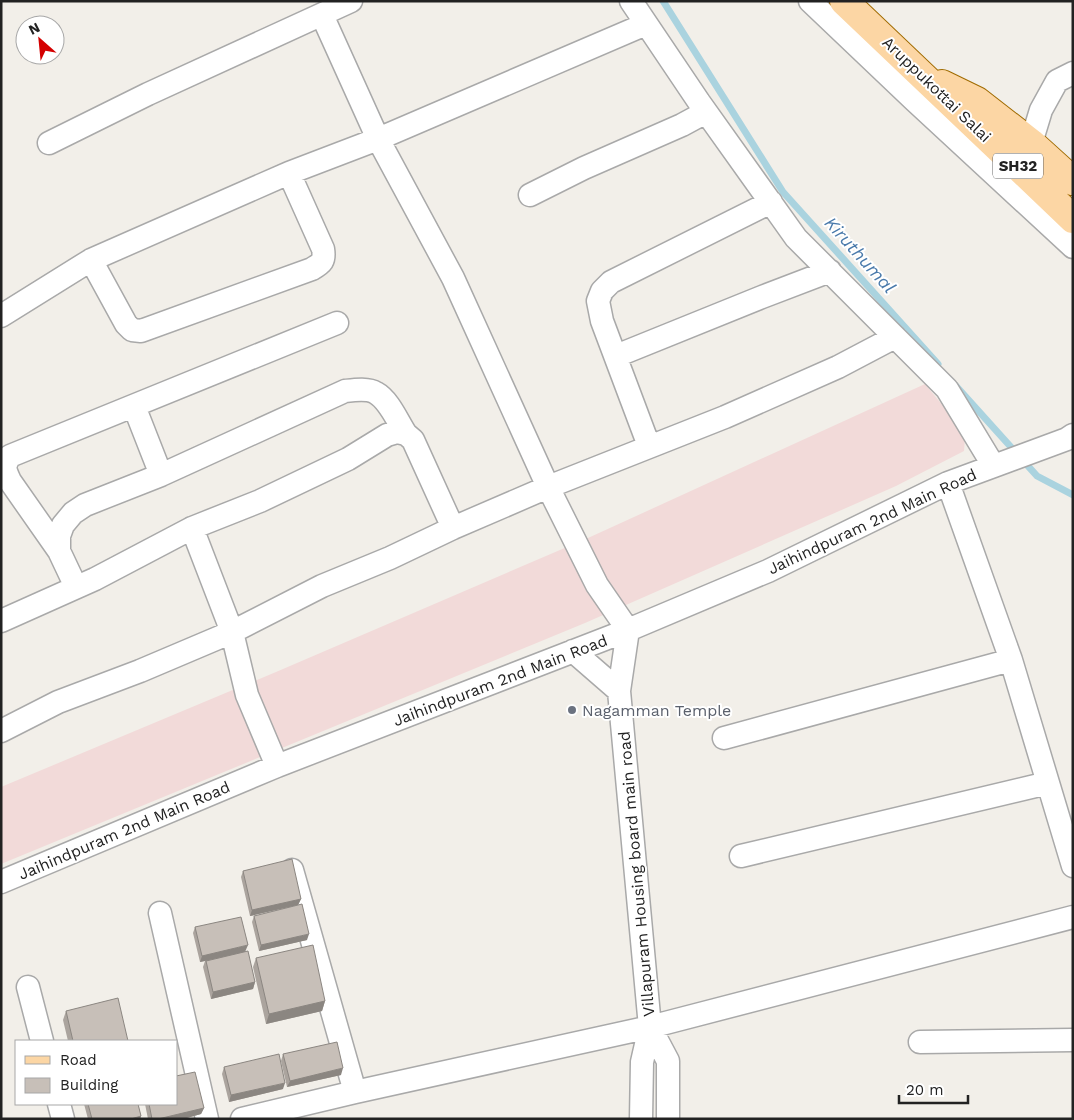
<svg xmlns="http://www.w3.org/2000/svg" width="1074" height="1120" viewBox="0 0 1074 1120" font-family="'Work Sans',sans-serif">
  <rect width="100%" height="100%" fill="#f2efe9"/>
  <!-- commercial -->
  <path fill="#f2dad9" d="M925 384 958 424 965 438 964 451 896 486 585 623 1 864V787L276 672 588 538Z"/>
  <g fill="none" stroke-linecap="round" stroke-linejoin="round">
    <!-- stream -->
    <path stroke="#aad3df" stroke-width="7" d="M663 1 783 192 938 364
      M956 386 1037 476 1073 495"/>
    <!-- minor casing -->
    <g stroke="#a9a9a9" stroke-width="25">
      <path id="minor" d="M631 1 699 102 796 238 947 389 993 465
        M810 1 914 100 1073 247
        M322 15 378 139 453 278 548 487 597 585 628 630 619 691 650 1027 642 1062 641 1119
        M49 143 148 94 351 1
        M1031 143 1041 110 1057 81 1073 73
        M530 195 584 168 641 143 682 125 706 112
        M91 260 126 324 132 330 141 331 312 269C322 263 325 261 323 249L289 173
        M1 316 91 260 289 173 378 139 646 24
        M616 356 762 297 830 271
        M134 406 161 475
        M649 446 602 321 598 301 602 291 611 282 771 202
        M948 483 1011 660 1073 866
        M192 528 232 632 247 695 277 766
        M59 551 10 481C5 470 3 467 10 456L337 323
        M76 587 59 551V536L63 525 73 513 85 505 161 475 345 391C354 390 368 388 376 393 389 400 398 422 406 434
        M1 621 95 579 192 528 260 501 348 459 387 435 397 432 406 434 413 440 453 528
        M573 651 619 691
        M1 731 58 702 140 671 232 632 322 586 390 558 453 528 548 487 725 417 838 367 895 337
        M724 738 1011 660
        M741 856 1048 783
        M292 870 355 1092
        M1 882 277 766 628 630 768 571 948 483 1067 439 1073 435
        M160 913 207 1119
        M28 987 42 1041
        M650 1027 668 1061V1119
        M920 1042 1073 1040
        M59 1104 63 1119
        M242 1119 355 1092 650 1027 1073 917"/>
    </g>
    <!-- major casing -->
    <g stroke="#a06b00" stroke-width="30">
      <path id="major" d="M844 1 1073 219
        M942 84 977 101 1031 143 1073 181"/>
    </g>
    <!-- minor -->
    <use href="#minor" stroke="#fff" stroke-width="22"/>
    <!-- major -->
    <use href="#major" stroke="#fcd6a4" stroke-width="28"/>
  </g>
  <!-- wall -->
  <path fill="#aba49e" d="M243 871 301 899 298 905 250 916 241 877Z
    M254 916 307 940 259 951 252 922Z
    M195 927 245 952 255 982 253 989 211 999 203 967 205 961 200 962 193 933Z
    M256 958 325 1001 322 1011 266 1024 253 967Z
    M66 1011 128 1041H68L63 1020Z
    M283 1054 341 1075 287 1087 281 1061Z
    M224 1067 283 1089 229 1102 222 1074Z
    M84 1104H138L141 1116 140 1119H88Z
    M145 1104H176L204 1108 201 1114 183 1119H148Z"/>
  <!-- shaded-wall -->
  <path fill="#8b8681" d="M301 899 298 905 250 916 252 910Z
    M309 934 307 940 259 951 261 945Z
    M248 945 245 952 200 962 202 956Z
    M255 982 253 989 211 999 213 992Z
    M325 1001 322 1011 266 1024 269 1014Z
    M343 1068 341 1075 287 1087 290 1081Z
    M285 1083 283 1089 229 1102 231 1095Z
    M204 1108 201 1114 183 1119H158Z
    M141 1116 140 1119H131Z"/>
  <!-- building -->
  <path fill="#c7bfb8" stroke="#8b8681" d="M292 859 301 899 252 910 243 871Z
    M302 904 309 934 261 945 254 916Z
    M241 917 248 945 202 956 195 927Z
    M313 945 325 1001 269 1014 256 958Z
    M248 951 255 982 213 992 206 961Z
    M118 998 128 1041H73L66 1011Z
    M337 1042 343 1068 290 1081 283 1054Z
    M279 1054 285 1083 231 1095 224 1067Z
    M195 1072 204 1108 158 1119H152L149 1104H176V1076Z
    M88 1104H138L141 1116 131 1119H92Z"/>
  <!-- markers -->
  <circle fill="#6b7280" stroke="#fff" stroke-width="2" cx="572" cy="710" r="5"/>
  <g text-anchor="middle" stroke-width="4" stroke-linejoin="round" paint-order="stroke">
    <!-- shield labels -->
    <rect fill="#fff" stroke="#646464" stroke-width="1" x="993" y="153.5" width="50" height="25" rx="4"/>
    <g font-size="15" font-weight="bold" fill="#222">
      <text x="1018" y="171">SH32</text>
    </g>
    <!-- street labels -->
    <g font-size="16" fill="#222" stroke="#fff">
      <text transform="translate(937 89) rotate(44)" y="6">Aruppukottai Salai</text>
      <text transform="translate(872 521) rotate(-25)" y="6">Jaihindpuram 2nd Main Road</text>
      <text transform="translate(500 680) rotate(-21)" y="6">Jaihindpuram 2nd Main Road</text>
      <text transform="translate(124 830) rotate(-23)" y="6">Jaihindpuram 2nd Main Road</text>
      <text transform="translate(636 874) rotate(-95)" y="6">Villapuram Housing board main road</text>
    </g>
    <!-- worship labels -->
    <g font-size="16" fill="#5b616d" stroke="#fff" text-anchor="start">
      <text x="582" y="716">Nagamman Temple</text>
    </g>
    <!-- water labels -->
    <g font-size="18" font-style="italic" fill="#4a7aab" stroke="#fff">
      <text transform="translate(860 255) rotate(48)" y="6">Kiruthumal</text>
    </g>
  </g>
  <!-- border -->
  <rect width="1074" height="1120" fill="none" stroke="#222222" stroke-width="5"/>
  <!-- legend -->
  <rect x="15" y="1040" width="162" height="65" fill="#ffffff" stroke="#a7a7a7"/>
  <rect x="25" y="1056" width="25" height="8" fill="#fcd6a4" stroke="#a7a7a7"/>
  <text x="60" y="1065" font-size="15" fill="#222222">Road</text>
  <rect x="25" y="1078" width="25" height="15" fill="#c7bfb8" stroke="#a7a7a7"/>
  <text x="60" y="1090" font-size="15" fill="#222222">Building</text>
  <!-- north arrow -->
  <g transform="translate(40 40) rotate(333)"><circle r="24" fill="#ffffff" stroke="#a7a7a7"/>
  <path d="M0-4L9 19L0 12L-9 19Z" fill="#d40000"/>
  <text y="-8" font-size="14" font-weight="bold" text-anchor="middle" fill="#222222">N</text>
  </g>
  <!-- scale -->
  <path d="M899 1095v8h69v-8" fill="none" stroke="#222222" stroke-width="2.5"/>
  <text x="906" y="1095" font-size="15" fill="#222222" stroke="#ffffff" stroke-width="4" paint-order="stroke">20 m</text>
</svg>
